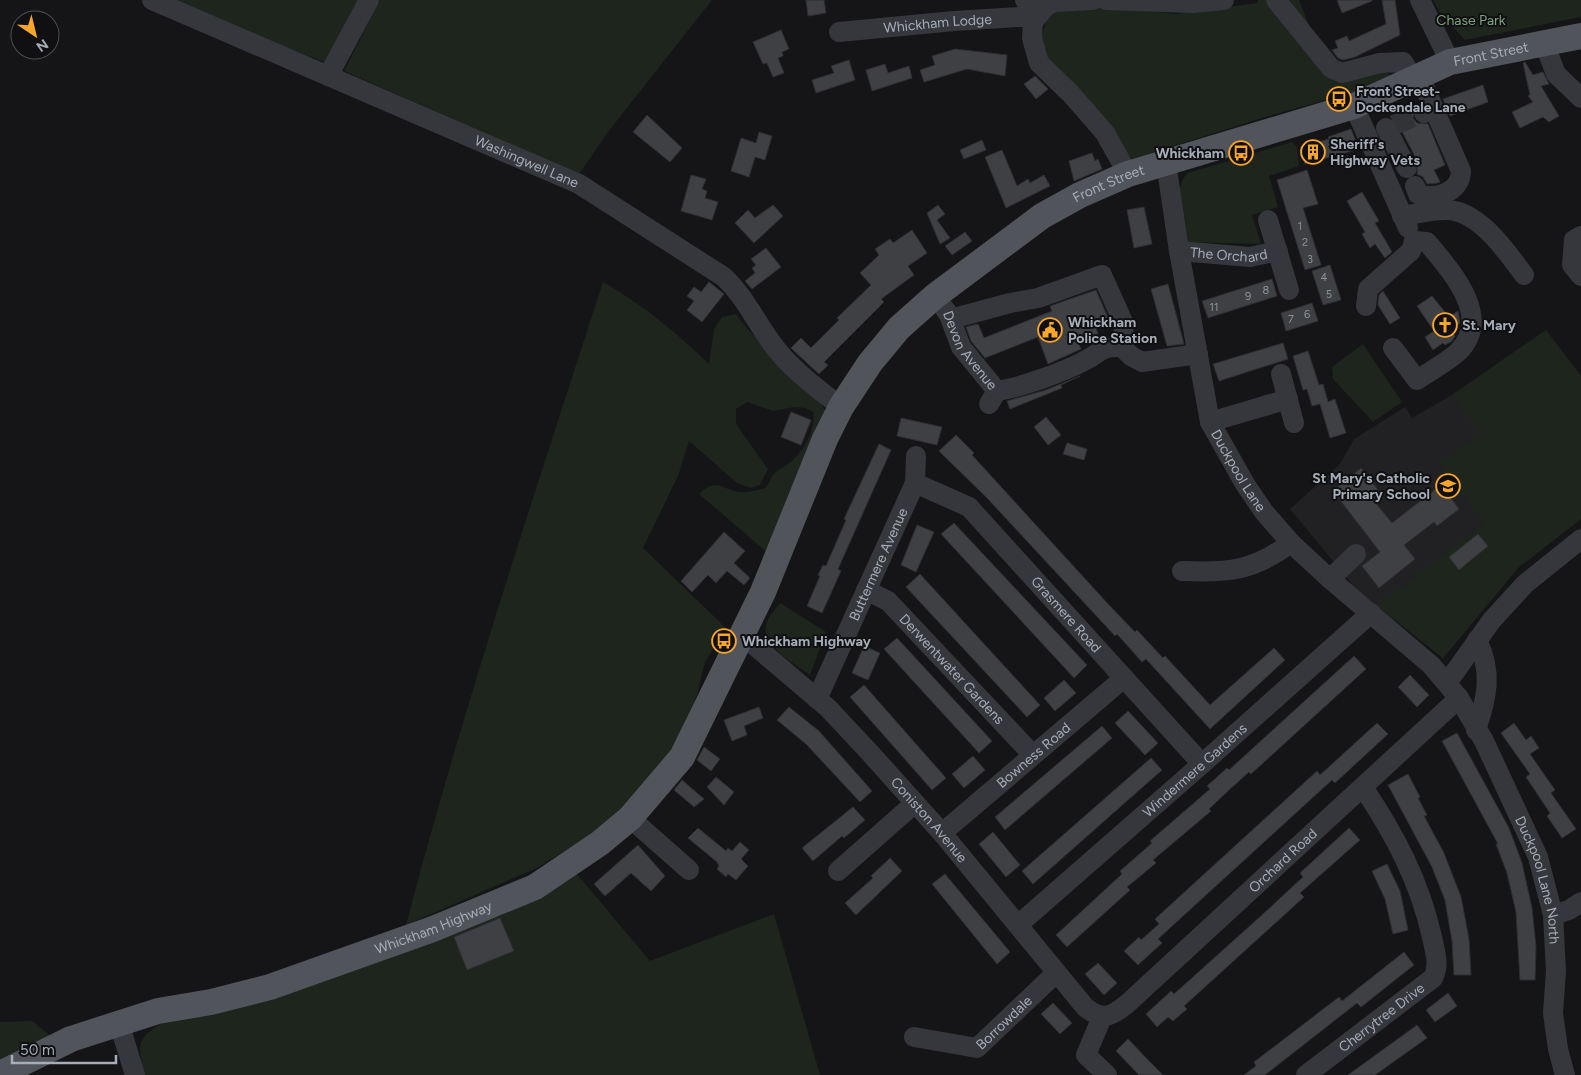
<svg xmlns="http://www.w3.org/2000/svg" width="1581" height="1075" viewBox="0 0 1581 1075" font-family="Figtree,sans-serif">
  <rect width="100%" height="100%" fill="#151517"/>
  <!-- built -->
  <path fill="#212124" d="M1546 330 1581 376V519L1519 567 1443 658 1356 589 1290 509 1340 464 1354 439 1405 407 1412 418 1452 395Z"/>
  <!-- green -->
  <path fill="#1d251d" d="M172 0H361L327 63 214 20Z
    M380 0H712L608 132 579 174 344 71Z
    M1039 0 1176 14 1257 3 1258 0H1299L1312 33 1317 59 1383 70 1389 74V78L1375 86 1262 118 1132 159 1047 58 1041 38 1048 16Z
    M1433 0H1581V17L1465 40 1441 15Z
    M1292 142 1297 147 1299 166 1269 176 1278 207 1252 215 1261 244 1186 242C1183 222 1171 187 1188 173Z
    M603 282C643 305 676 332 709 364L714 329 722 317 736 314C761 351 805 371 825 411L769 554 699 494C718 475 725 493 744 492 751 492 758 490 765 488 769 484 770 479 773 475 778 469 786 466 792 461 804 450 817 428 813 412L805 408 794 407 773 411 747 402 736 409V424L768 469 760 485 751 488 737 483 689 441 678 476 643 548 726 628 705 662 698 691 677 748 641 793 598 830 537 868 406 925C463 708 534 495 603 282Z
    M1546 330 1581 376V519L1519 567 1443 658 1377 606 1484 523 1440 463 1481 434 1452 395Z
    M1363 344 1402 402 1373 422 1333 379 1332 367Z
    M780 603 826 632 810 675C794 663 756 644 768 619 771 614 776 608 780 603Z
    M577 874 650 961 774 914 820 1075H144C137 1041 137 1038 167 1020Z
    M32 1021 52 1037 0 1061V1022Z"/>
  <!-- building -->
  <path fill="#3f4044" stroke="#2f2f33" d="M806 0H824L826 13 808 16Z
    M1337 0H1372V1L1342 13Z
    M1382 0H1395L1400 35 1355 57 1343 60 1338 58 1332 50 1338 48 1335 41 1347 36 1349 41 1386 24Z
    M781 30 789 49 782 52 783 56 778 58 784 73 773 77 767 63 763 64 753 42Z
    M955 49 1007 55 1005 76 967 69 924 82 920 70 935 65 932 56Z
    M849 60 855 80 816 93 812 80 834 73 831 66Z
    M1525 62 1533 75 1543 72 1549 84 1541 86 1559 116 1549 122 1543 117 1520 128 1512 112 1533 102 1528 96 1530 95 1523 63Z
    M885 64 888 73 909 66 912 78 872 91 866 70Z
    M1035 76 1048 89 1036 99 1024 84Z
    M1483 85 1488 102 1450 116 1443 99Z
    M1415 106 1413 118 1417 123 1428 124 1445 165 1434 170 1440 182 1437 183 1427 184 1423 177 1417 174 1418 162 1397 122 1390 117Z
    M647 115 682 148 670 162 633 132Z
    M1351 129 1359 149 1305 164 1300 147 1329 139 1328 137Z
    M759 132 772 136 765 160 755 157 749 177 731 171 741 138 756 143Z
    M982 140 986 150 964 159 960 150Z
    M1002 150 1017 186 1028 179 1030 183 1044 175 1050 186 1006 208 985 157Z
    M1092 153 1095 161 1098 159 1102 169 1074 181 1069 161Z
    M1307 170 1318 204 1303 208 1321 265 1305 270 1277 180Z
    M691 175 706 179 702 189 707 191 705 198 718 202 712 220 681 211Z
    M1362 192 1379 221 1375 223 1392 252 1385 258 1375 244 1370 248 1362 234 1365 232 1347 201Z
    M773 205 783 216 754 243 735 223 748 210 755 218Z
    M938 205 945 214 937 220 950 238 940 244 927 213Z
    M1144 207 1152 244 1134 248 1127 210Z
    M912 230 927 253 908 266 914 275 881 299 884 302 824 362 828 365 819 374 791 348 801 338 811 348 839 320 837 318 871 285 860 273 879 255 875 249 890 239 893 243Z
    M965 232 972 241 952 255 945 246Z
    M766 248 781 267 752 289 745 281 755 273 752 268 756 265 751 259Z
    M1330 265 1341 300 1323 305 1312 271Z
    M1272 279 1277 296 1208 318 1202 301Z
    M709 282 724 294 702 322 687 310 694 301 687 296 694 287 701 292Z
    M1168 284 1184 344 1167 346 1151 289Z
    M1096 290 1109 320 1095 325 1098 334 1078 342 1081 349 1048 364 1038 337 985 358 971 341 966 327 978 324 984 338 1052 311 1050 306Z
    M1383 291 1400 318 1390 324 1378 305 1379 295Z
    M1432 296 1449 317 1458 311 1460 323 1451 330 1455 336 1452 341 1445 345 1443 343 1433 350 1425 337 1434 331 1417 306Z
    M1312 303 1318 321 1286 331 1281 313Z
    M1283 343 1288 359 1219 381 1213 364Z
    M1308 351 1319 385 1323 384 1328 402 1335 399 1346 433 1330 438 1320 404 1312 406 1307 389 1303 390 1293 356Z
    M1080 376 1061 385 1062 388 1010 409 1007 401 1046 390Z
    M791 412 811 420 801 445 781 437Z
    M1046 417 1061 435 1048 445 1034 427Z
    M901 418 942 427 937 445 897 436Z
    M956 435 974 453 972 455 1109 605 1135 632 1137 630 1163 658 1165 656 1210 705 1274 648 1285 660 1210 729 1146 659 1142 662 1117 634 1115 636 987 498 939 451Z
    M1067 443 1087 449 1084 460 1063 454Z
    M879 444 891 450 838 569 841 571 822 613 807 606 820 576 818 575 823 565 826 566 846 520 844 519Z
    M1361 468 1382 495 1374 501 1392 523 1441 485 1459 509 1437 526 1434 522 1404 545 1415 559 1379 588 1362 566 1380 552 1333 491Z
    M954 523 1087 665 1074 678 941 534Z
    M917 525 934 532 916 572 901 565Z
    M724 532 745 551 734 563 750 578 744 585 727 571 716 583 708 575 692 592 681 581Z
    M1478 534 1488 546 1459 570 1449 557Z
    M920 574 1040 705 1027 717 906 587Z
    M897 638 992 741 979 753 884 649Z
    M864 646 880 653 868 680 852 673Z
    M1354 656 1366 669 1251 774 1249 772 1229 790 1209 809 1211 811 1153 860 1156 863 1127 887 1130 890 1067 947 1056 935 1122 874 1120 871 1152 843 1150 841 1210 789 1207 786 1227 768 1229 770Z
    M1410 675 1429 695 1417 707 1398 687Z
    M1064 680 1076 693 1055 711 1044 698Z
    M864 685 946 778 932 790 850 697Z
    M759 707 763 718 744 726 747 735 732 741 724 720Z
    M789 707 819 731 872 791 860 802 806 744 777 720Z
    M1128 711 1158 743 1145 755 1115 723Z
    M1377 723 1388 734 1335 783 1332 780 1194 906 1158 939 1162 943 1138 965 1124 951 1139 937 1141 940 1159 924 1155 919 1317 771 1320 775Z
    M1514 723 1526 740 1531 736 1539 748 1530 754 1555 790 1551 793 1576 829 1562 838 1547 816 1550 813 1526 777 1530 774 1501 733Z
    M1102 726 1112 738 1005 830 995 817Z
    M1457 733 1509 828 1522 863 1532 908 1536 947 1535 980H1520L1516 912 1507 873 1496 844H1498L1442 741Z
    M704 747 720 759 711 771 697 760Z
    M973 756 985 770 964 788 952 774Z
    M1151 758 1162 770 1033 884 1022 871Z
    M1408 774 1420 797 1418 798 1427 815 1424 816 1444 853 1461 897 1469 939 1471 975H1454L1452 941 1445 900 1432 867 1388 785Z
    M716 777 734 792 724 805 707 787Z
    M682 780 704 799 694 807 674 790Z
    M853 807 865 820 844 838 842 836 813 861 802 848Z
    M698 828 726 851 728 848 732 851 740 842 749 850 741 859 748 866 736 880 728 874 726 877 717 869 719 866 717 862 688 838Z
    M1349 828 1360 840 1300 893 1304 897 1184 1006 1187 1009 1173 1021 1168 1017 1157 1027 1146 1014 1171 991 1174 994 1262 915 1303 877 1300 873Z
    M993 832 1020 865 1006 877 979 844Z
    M638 845 665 876 651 891 631 873 605 896 594 884Z
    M890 858 902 871 856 915 845 903 873 878 871 876Z
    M1387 864 1400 891 1408 930 1393 934 1385 899 1372 871Z
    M945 874 1010 952 997 964 932 884Z
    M500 918 514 951 467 970 454 937Z
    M1404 952 1414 965 1361 1007 1357 1003 1265 1075H1244L1256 1066 1254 1062 1275 1046 1339 997 1342 1001Z
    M1098 963 1117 983 1104 995 1085 974Z
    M1448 993 1457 1006 1435 1022 1426 1010Z
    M1053 1003 1072 1023 1060 1034 1041 1014Z
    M1417 1025 1427 1038 1375 1075H1348Z
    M1128 1039 1152 1064 1163 1075H1139L1116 1051Z"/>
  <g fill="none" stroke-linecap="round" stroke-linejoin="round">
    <!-- minor-tunnel -->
    <path stroke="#323337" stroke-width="20" stroke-dasharray="20 10" stroke-linecap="butt" d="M1394 125 1424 113"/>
    <!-- minor -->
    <g stroke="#36373c" stroke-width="20">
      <path id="s1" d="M152 0 579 184 724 277C744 296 755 320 771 342 789 368 817 388 841 407"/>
      <path d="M1025 0 1036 16"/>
      <path d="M1093 0 1054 2 1046 6 1033 22 1032 38 1039 63 1071 94 1105 133 1128 174"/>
      <path d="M1106 0 1192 3 1224 0"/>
      <path d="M1276 0 1331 68 1342 73 1380 63 1403 62 1413 78"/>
      <path d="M1420 0 1450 62"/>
      <path id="s2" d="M839 32 954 21 1036 16"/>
      <path d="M1544 43 1556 74 1581 98"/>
      <path d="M1419 75 1434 109 1424 113"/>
      <path d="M328 76 369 0"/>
      <path d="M1354 106 1408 228"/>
      <path d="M1386 128 1407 168"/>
      <path id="s3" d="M1166 162 1179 251 1210 422 1245 484 1264 512 1291 543 1330 579 1431 665 1459 698 1484 741 1538 857 1553 915 1556 971 1553 1013 1558 1049 1565 1075"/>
      <path d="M1415 186 1418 194C1436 200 1461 192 1461 171L1434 109"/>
      <path d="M1402 216C1416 214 1431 210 1445 210 1478 209 1507 252 1524 275"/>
      <path d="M1268 220 1289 290"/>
      <path d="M1581 236 1574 240 1572 265 1581 276"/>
      <path id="s4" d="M1179 251 1250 257 1278 251"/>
      <path d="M1366 306 1368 289 1411 251 1414 241"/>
      <path id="s5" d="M944 308 949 315 961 347 997 391 989 404"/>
      <path d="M951 319 1010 303 1038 298 1102 275 1124 324 1122 347 1131 356 1142 362 1198 354"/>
      <path d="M1393 348 1417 380C1430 371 1446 363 1458 352 1494 317 1450 270 1427 242L1414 241"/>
      <path d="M1281 374 1294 423"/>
      <path d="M997 391C1022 387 1064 372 1086 360 1103 351 1101 346 1122 347"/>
      <path d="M1210 422 1288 399"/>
      <path id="s6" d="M915 483 969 507 1202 764"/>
      <path d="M1182 571C1229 573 1253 571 1291 543"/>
      <path d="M1330 579 1356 554"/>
      <path id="s7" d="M866 590 888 601 1033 755"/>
      <path id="s8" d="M741 634 828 708 871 754 942 833 1085 1007C1102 1021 1111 1017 1127 1004L1459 698"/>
      <path d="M1447 683 1492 620 1525 584 1581 539"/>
      <path id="s9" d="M817 699 915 483 916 456"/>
      <path d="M1476 730C1487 698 1493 672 1477 640"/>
      <path d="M630 818 689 870"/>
      <path id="s10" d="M942 833 1124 678"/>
      <path d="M838 871 915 803"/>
      <path d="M1553 915 1569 910 1581 902"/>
      <path id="s11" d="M1018 925 1202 764 1371 613"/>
      <path d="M1102 1017 1086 1055 1107 1075"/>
      <path d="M119 1023 135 1075"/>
      <path id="s12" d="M914 1037 977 1048 1056 973"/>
      <path id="s13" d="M1306 1075 1433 978C1440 965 1435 952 1432 937 1419 880 1395 835 1363 787"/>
    </g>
    <!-- major -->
    <path stroke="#52545b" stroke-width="26" id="s14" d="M0 1074 71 1039 158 1011 211 1002 270 987 433 929 535 887 600 843 630 818 682 757 763 592 825 439 841 407 870 363 899 328 935 296 1042 216 1080 195 1128 174 1354 106 1450 62 1581 36"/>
  </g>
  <!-- icons -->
  <defs>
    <g id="bus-ring" transform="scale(1.25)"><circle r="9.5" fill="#101012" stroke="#f9a72b" stroke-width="1.5"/><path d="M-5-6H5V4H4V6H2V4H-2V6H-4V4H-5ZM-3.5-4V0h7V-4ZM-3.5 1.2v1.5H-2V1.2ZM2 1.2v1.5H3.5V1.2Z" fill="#f9a72b"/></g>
    <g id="building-ring" transform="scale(1.25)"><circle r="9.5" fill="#101012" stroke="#f9a72b" stroke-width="1.5"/><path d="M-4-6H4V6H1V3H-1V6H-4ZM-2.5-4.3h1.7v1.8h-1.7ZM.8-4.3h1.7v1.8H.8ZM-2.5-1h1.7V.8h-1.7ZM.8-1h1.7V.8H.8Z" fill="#f9a72b"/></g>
    <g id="church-ring" transform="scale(1.25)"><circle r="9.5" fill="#101012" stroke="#f9a72b" stroke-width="1.5"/><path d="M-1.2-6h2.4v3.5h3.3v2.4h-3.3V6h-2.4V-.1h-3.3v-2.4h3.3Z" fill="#f9a72b"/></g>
    <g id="civic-ring" transform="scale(1.25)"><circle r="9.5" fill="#101012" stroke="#f9a72b" stroke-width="1.5"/><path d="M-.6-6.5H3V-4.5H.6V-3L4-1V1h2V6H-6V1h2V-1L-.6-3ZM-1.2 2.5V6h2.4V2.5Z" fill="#f9a72b"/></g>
    <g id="school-ring" transform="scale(1.25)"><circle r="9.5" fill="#101012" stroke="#f9a72b" stroke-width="1.5"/><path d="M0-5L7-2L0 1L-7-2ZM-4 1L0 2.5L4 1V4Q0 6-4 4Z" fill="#f9a72b"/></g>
  </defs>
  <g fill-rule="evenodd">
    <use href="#bus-ring" x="1339" y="99"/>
    <use href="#building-ring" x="1313" y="152"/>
    <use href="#bus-ring" x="1241" y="153"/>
    <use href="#church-ring" x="1445" y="325"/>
    <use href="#civic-ring" x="1050" y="330"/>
    <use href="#school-ring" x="1448" y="486"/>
    <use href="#bus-ring" x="724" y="641"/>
  </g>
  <g text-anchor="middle" stroke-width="4" stroke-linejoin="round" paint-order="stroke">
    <!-- number labels -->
    <g font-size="11" fill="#8c929b">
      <text x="1300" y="230">1</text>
      <text x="1305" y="246">2</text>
      <text x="1310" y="263">3</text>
      <text x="1324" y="281">4</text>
      <text x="1266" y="294">8</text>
      <text x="1329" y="298">5</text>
      <text x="1248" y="300">9</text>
      <text x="1214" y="311">11</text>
      <text x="1307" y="318">6</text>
      <text x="1291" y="323">7</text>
    </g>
    <!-- park labels -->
    <g font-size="14" fill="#7ca37c" stroke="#101012">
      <text x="1471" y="25">Chase Park</text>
    </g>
    <!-- street labels -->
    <g font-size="14" fill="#a6adb8" stroke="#101012">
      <text dy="5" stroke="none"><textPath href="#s2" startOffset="99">Whickham Lodge</textPath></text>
      <text dy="5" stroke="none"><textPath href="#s14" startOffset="1910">Front Street</textPath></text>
      <text dy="5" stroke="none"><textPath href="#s1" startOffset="408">Washingwell Lane</textPath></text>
      <text dy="5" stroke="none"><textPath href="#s14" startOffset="1505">Front Street</textPath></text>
      <text dy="5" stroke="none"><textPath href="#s4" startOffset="50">The Orchard</textPath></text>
      <text dy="5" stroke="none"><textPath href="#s5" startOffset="50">Devon Avenue</textPath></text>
      <text dy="5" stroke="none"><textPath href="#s3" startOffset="320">Duckpool Lane</textPath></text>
      <text dy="5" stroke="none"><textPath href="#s9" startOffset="148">Buttermere Avenue</textPath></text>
      <text dy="5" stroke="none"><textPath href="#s6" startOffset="204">Grasmere Road</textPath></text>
      <text dy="5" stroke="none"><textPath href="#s7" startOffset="118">Derwentwater Gardens</textPath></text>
      <text dy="5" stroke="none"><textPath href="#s10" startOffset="120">Bowness Road</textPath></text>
      <text dy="5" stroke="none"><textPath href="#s11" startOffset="235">Windermere Gardens</textPath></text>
      <text dy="5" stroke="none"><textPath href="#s8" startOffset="265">Coniston Avenue</textPath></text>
      <text dy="5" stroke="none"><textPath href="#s8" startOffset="768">Orchard Road</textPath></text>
      <text dy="5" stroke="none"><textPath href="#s3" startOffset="839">Duckpool Lane North</textPath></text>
      <text dy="5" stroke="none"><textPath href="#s14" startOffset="459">Whickham Highway</textPath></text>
      <text dy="5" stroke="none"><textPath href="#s13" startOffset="95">Cherrytree Drive</textPath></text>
      <text dy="5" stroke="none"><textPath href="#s12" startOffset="101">Borrowdale</textPath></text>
    </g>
    <!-- poi labels -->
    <g font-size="14" font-weight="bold" fill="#a6adb8" stroke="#101012" text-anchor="start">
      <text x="1356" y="96">Front Street-<tspan x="1356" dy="16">Dockendale Lane</tspan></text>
      <text x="1330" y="149">Sheriff's<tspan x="1330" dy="16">Highway Vets</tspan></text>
      <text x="1224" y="158" text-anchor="end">Whickham</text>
      <text x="1068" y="327">Whickham<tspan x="1068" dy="16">Police Station</tspan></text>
      <text x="1462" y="330">St. Mary</text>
      <text x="1430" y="483" text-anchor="end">St Mary's Catholic<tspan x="1430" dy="16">Primary School</tspan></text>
      <text x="742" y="646">Whickham Highway</text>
    </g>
  </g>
  <!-- north arrow -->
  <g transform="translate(35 35) rotate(145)"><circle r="24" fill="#101012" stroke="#4c4f54"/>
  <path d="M0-4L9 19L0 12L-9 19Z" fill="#f9a72b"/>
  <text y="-8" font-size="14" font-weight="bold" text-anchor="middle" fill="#a6adb8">N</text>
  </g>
  <!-- scale -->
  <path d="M12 1055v8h104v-8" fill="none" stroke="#a6adb8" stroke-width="2.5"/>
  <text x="20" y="1055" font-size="15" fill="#a6adb8" stroke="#101012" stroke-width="4" paint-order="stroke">50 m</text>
</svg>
